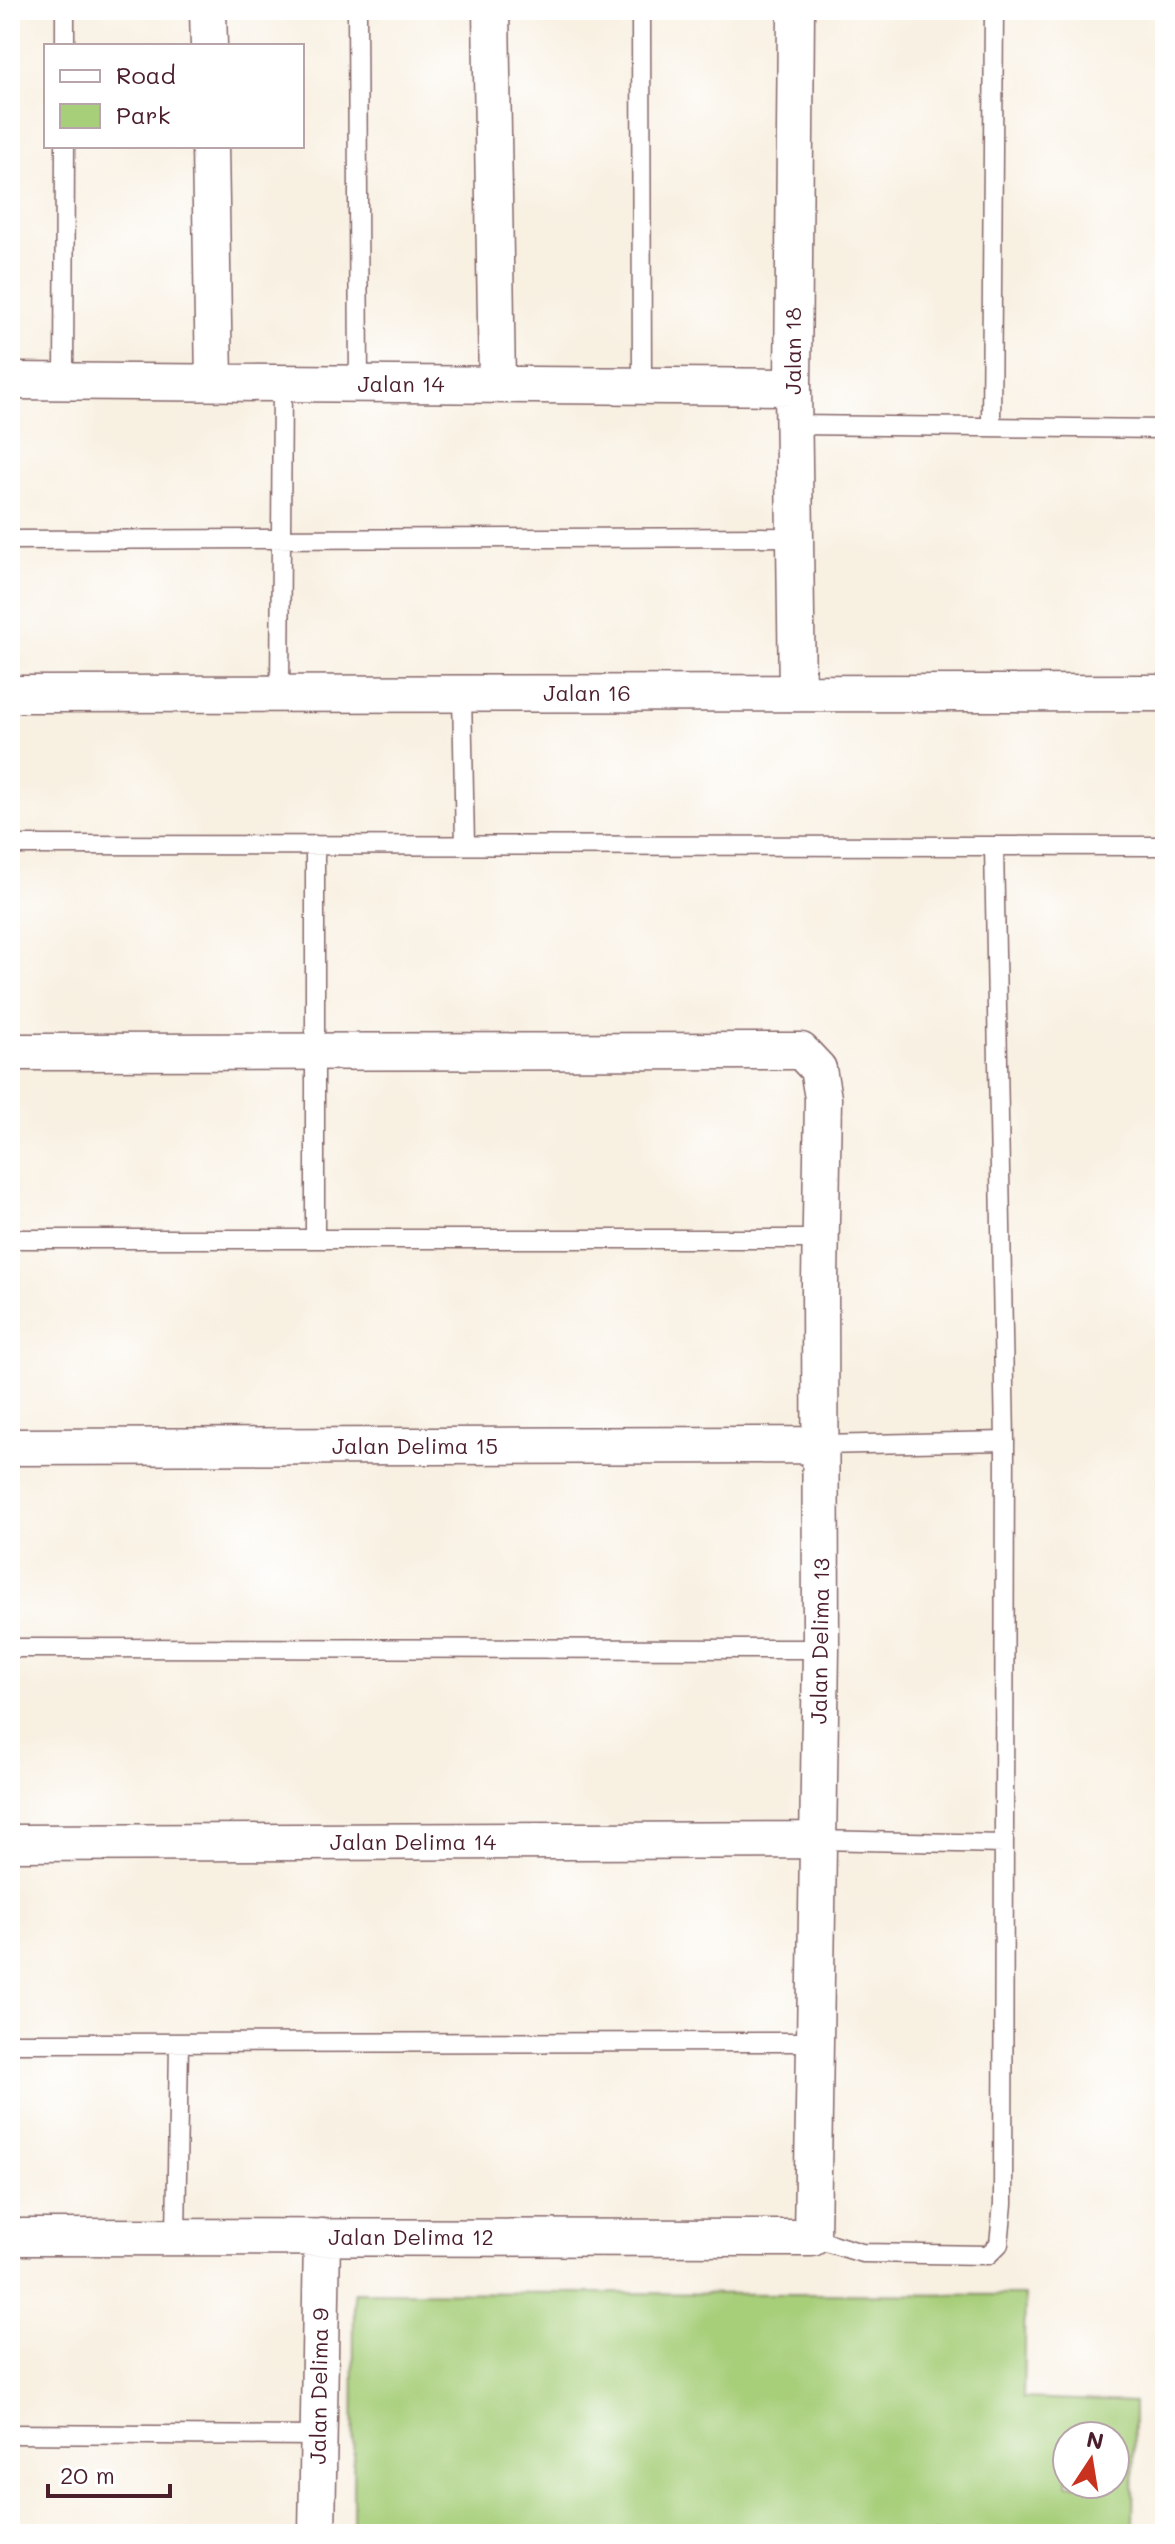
<svg xmlns="http://www.w3.org/2000/svg" width="1175" height="2544" viewBox="0 0 1175 2544" font-family="Mali,sans-serif">
  <rect width="100%" height="100%" fill="#fff"/>
  <filter id="ink" filterUnits="userSpaceOnUse"><feTurbulence type="fractalNoise" baseFrequency=".0125" numOctaves="2"/><feDisplacementMap in="SourceGraphic" scale="16" xChannelSelector="R" yChannelSelector="G"/><feConvolveMatrix kernelMatrix="1 2 1 2 8 2 1 2 1" color-interpolation-filters="sRGB"/></filter>
  <filter id="wash" filterUnits="userSpaceOnUse"><feTurbulence type="fractalNoise" baseFrequency=".006" numOctaves="4" result="noise"/><feDisplacementMap in="SourceGraphic" scale="32" xChannelSelector="R" yChannelSelector="G"/><feGaussianBlur stdDeviation="1.8" result="paint"/><feColorMatrix in="noise" values="0 0 0 0 0 0 0 0 0 0 0 0 0 0 0 0 0 1.4 0 .05"/><feComposite in="paint" operator="in"/></filter>
  <g filter="url(#wash)">
    <rect width="100%" height="100%" fill="#f8f0e1"/>
    <!-- green -->
    <path fill="#a7cf7a" stroke="#787752" stroke-width="2" fill-rule="evenodd" d="M354 2292 1025 2295 1023 2398 1134 2402 1133 2534H353ZM1067 2436H1115V2484H1067Z"/>
  </g>
  <g filter="url(#ink)">
    <g fill="none" stroke-linecap="round" stroke-linejoin="round">
      <!-- service casing -->
      <g stroke="#87686b" stroke-width="21">
        <path id="service" d="M357 10 359 384
          M641 10 642 386
          M65 46V10
          M64 381 65 146
          M793 425 1165 429
          M991 427 994 10
          M10 540 795 537
          M280 693 282 383
          M462 693 465 845
          M10 845 1165 846
          M315 845V1239
          M10 1239H820
          M820 1445 1005 1441
          M10 1648 821 1649
          M816 1840 1004 1844
          M10 2043 814 2042
          M176 2237 179 2043
          M812 2238 862 2253 988 2255 999 2244 1003 2204 1005 1441 994 846
          M10 2434 318 2436"/>
      </g>
      <!-- minor casing -->
      <g stroke="#87686b" stroke-width="39">
        <path id="minor" d="M208 10 209 46
          M491 10 497 384
          M796 10 793 387 797 693
          M210 146 214 382
          M10 381 793 387
          M10 694 1165 693
          M10 1052 801 1051 818 1069 823 1098 820 1281 821 1649 812 2238 10 2237
          M10 1447 820 1445
          M10 1843 816 1840
          M317 2534 322 2237"/>
      </g>
      <!-- service -->
      <use href="#service" stroke="#fff" stroke-width="18"/>
      <!-- minor -->
      <use href="#minor" stroke="#fff" stroke-width="36"/>
    </g>
  </g>
  <g text-anchor="middle" stroke-width="6" stroke-linejoin="round" paint-order="stroke">
    <!-- street labels -->
    <g font-size="22" fill="#4a1f2b" stroke="#fff">
      <text transform="translate(793 351) rotate(-90)" y="8">Jalan 18</text>
      <text x="401" y="392">Jalan 14</text>
      <text x="587" y="701">Jalan 16</text>
      <text x="415" y="1454">Jalan Delima 15</text>
      <text transform="translate(820 1641) rotate(-89)" y="8">Jalan Delima 13</text>
      <text x="413" y="1850">Jalan Delima 14</text>
      <text x="411" y="2245">Jalan Delima 12</text>
      <text transform="translate(319 2386) rotate(-89)" y="8">Jalan Delima 9</text>
    </g>
  </g>
  <!-- margin -->
  <rect width="1175" height="2544" fill="none" stroke="#fff" stroke-width="40"/>
  <!-- legend -->
  <rect x="44" y="44" width="260" height="104" fill="#ffffff" stroke="#b7a5aa" stroke-width="2"/>
  <rect x="60" y="70" width="40" height="12" fill="#ffffff" stroke="#b7a5aa" stroke-width="2"/>
  <text x="116" y="84" font-size="24" fill="#4a1f2b">Road</text>
  <rect x="60" y="104" width="40" height="24" fill="#a7cf7a" stroke="#b7a5aa" stroke-width="2"/>
  <text x="116" y="124" font-size="24" fill="#4a1f2b">Park</text>
  <!-- north arrow -->
  <g transform="translate(1091 2460) rotate(12)"><circle r="38" fill="#ffffff" stroke="#b7a5aa" stroke-width="2"/>
  <path d="M0-6L14 30L0 20L-14 30Z" fill="#c8321e"/>
  <text y="-12" font-size="22" font-weight="bold" text-anchor="middle" fill="#4a1f2b">N</text>
  </g>
  <!-- scale -->
  <path d="M48 2484v12h122v-12" fill="none" stroke="#4a1f2b" stroke-width="4"/>
  <text x="60" y="2484" font-size="24" fill="#4a1f2b" stroke="#ffffff" stroke-width="6" paint-order="stroke">20 m</text>
</svg>
